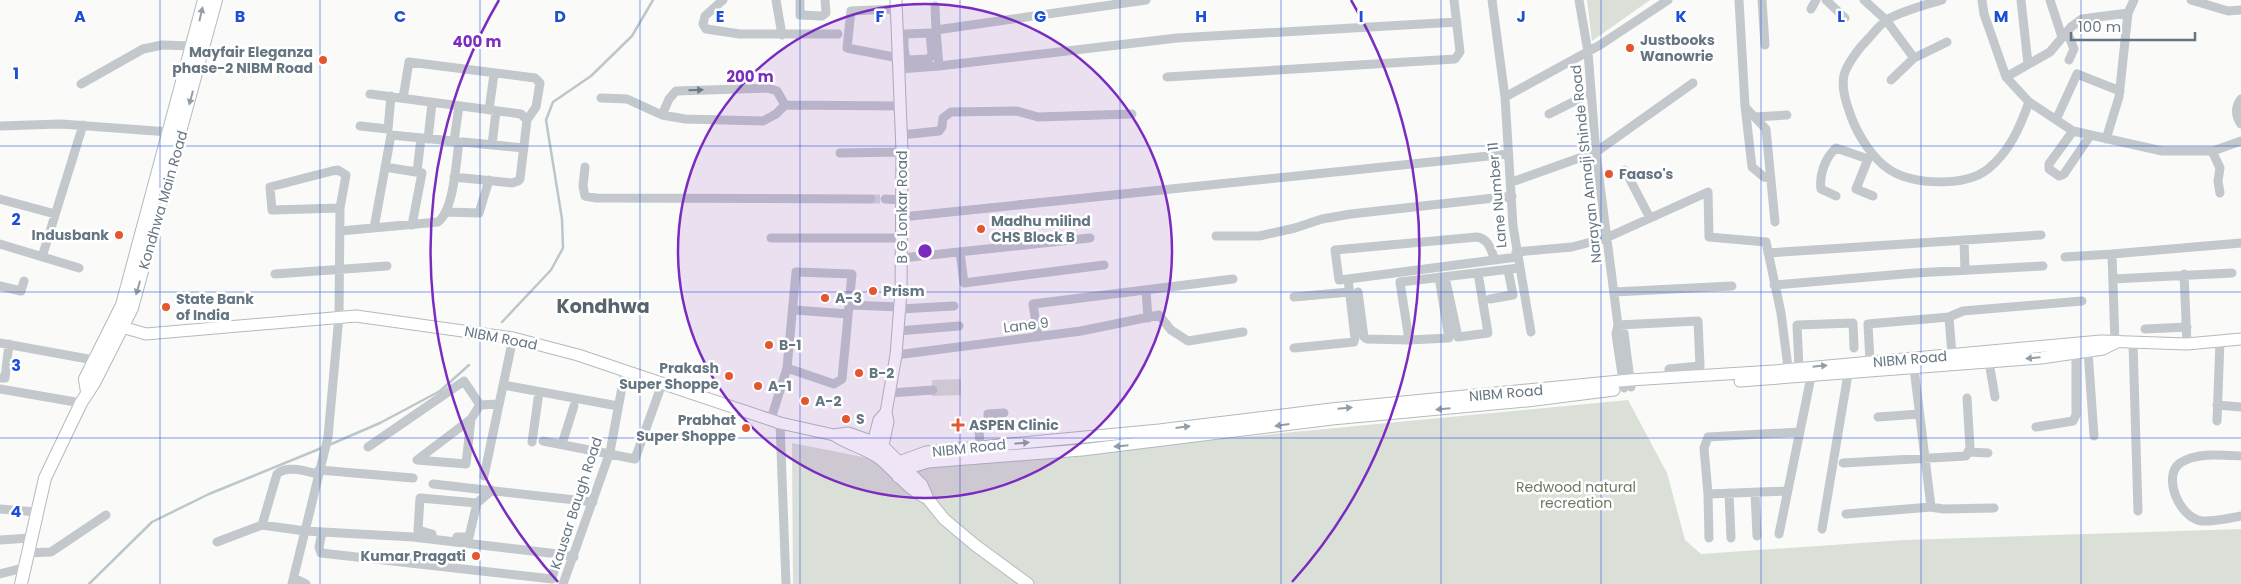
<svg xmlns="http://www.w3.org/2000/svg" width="2241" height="584" viewBox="0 0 2241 584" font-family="Poppins,sans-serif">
  <rect width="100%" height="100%" fill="#fafaf8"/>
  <!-- green -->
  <path fill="#dadfd7" d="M1587 0H1650L1592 41Z
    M961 379V395L932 396V380Z
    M1628 400 1667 473 1685 540 1701 554 1905 540 2241 529V584H793L792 443 919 468Z"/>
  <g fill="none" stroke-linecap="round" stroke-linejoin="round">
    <!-- stream -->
    <path stroke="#bbc7cb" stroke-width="2.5" d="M502 322 551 270 563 248 562 219 546 120 553 102 591 76 632 36 653 0
      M329 445 380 423 440 391 469 365
      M89 584 152 522 209 494 324 447"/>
    <!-- street-tunnel -->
    <path stroke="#d5d9db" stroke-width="9" stroke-dasharray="9 4.5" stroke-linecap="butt" d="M871 199H885"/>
    <!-- secondary casing -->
    <g stroke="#b3babf" stroke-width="13">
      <path id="secondary" d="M115 325 146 334 356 316 513 338 578 355 780 423 834 435 848 433 882 445 922 485 928 499 944 519 975 545 1028 584
        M1740 381 2041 358 2103 349 2115 343
        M834 435C848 445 866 448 880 459 896 472 908 490 928 499
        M872 447 879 420 886 412
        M880 459 888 422 886 412 896 355 901 291 902 151 896 0
        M891 469 899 462 926 452 1159 430 1331 409 1630 380 1774 371 2101 341 2187 344 2241 339
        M898 477 915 466 928 462 1082 450 1332 419 1527 401 1614 390"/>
    </g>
    <!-- primary casing -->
    <g stroke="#b5babe" stroke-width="14">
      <path id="primary" d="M87 392 85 379 122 305 204 0
        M21 584 45 478 81 403 94 383 132 308 216 0"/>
    </g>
    <!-- street -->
    <path stroke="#c3c8cc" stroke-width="9" d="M723 0 705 16 703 24 706 29 740 34H838
      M776 0 782 35
      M800 0V15L822 16 826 13 825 0
      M1492 0 1505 97 1513 226 1531 332
      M1579 0 1588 52 1596 154 1618 325 1616 334 1624 388
      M1739 0 1745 106 1752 167 1764 177 1770 178
      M1762 0 1765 45
      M1826 0 1845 18
      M1864 0 1886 20 1914 58
      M1942 0C1924 5 1905 10 1888 19 1880 24 1873 34 1867 40 1859 48 1847 64 1844 75 1841 90 1847 105 1852 119 1859 137 1874 160 1890 170 1914 185 1965 187 1988 169 2010 151 2020 127 2029 102
      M1982 0 1984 14 2006 77 2029 102 2073 131 2162 151H2213L2241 141
      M2021 0 2028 64
      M2050 0 2062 37
      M2191 0 2228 11 2241 10
      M935 6 936 30
      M896 9 851 11 847 48 899 58
      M1811 9 1816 0
      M2067 32 2074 49 2069 60
      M898 49 904 48V34L930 33 932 54 929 59 906 60 904 48
      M939 66 1177 38 1457 22
      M899 69 939 66 936 30 1146 0
      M1167 77 1455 59 1460 52 1454 0
      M2006 77 2050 52 2071 27 2082 19 2128 13 2134 0
      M1891 80 1914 58 1947 42
      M81 84 143 49 162 45 192 46
      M370 94 521 114 527 120 520 179 518 181 512 183 454 177
      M1505 97 1600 45 1668 0
      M403 98 409 62 535 78 540 83 536 107 527 120
      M601 98 627 99 662 115 685 119 763 121 776 114 785 105 900 106
      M2241 99C2235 107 2235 116 2241 124
      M1745 107 1766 129 1775 222
      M489 110 494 74
      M1549 114 1591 93
      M662 115 669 99 676 91 768 88 777 91 785 105
      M1755 117 1787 115
      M2056 120 2077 74 2120 91
      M0 126 61 124 169 132
      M360 126 388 129 391 96
      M2073 131 2049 164V169L2059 176 2064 174 2090 136
      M901 135 939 131 942 127 943 118 951 112 1017 111 1038 117 1132 114
      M428 139 432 103
      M2106 139 2119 97 2128 13
      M454 141 459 106
      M492 145 496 111
      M2212 151 2220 168 2218 181 2220 193
      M840 153 901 152
      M385 167 422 173 412 225
      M585 167 583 186 585 196 596 198 871 199
      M1625 170 1650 218
      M417 172 421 138
      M1512 182 1596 152 1693 83
      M1836 196 1821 189C1819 175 1825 158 1836 148L1868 159 1856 189 1873 196
      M0 199 55 214
      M885 199 902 200
      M446 212 479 213 489 180
      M902 217 1508 154
      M374 228 391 135 524 148
      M340 231 438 222C454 210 456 162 459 142
      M1216 236H1259L1295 228 1322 219 1351 214 1512 196
      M771 238H902
      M1964 240 1965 270
      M0 244 79 268
      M960 252 964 283 1104 265
      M1516 252 1572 247 1606 238 1708 192 1709 237 1766 242 1781 313 1789 375
      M1768 253 2041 235
      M42 257 83 125
      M2065 257 2112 254
      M902 258 1090 238
      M275 274 387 266
      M2184 274 2187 344
      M1445 277 1458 337 1488 333 1478 273
      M1348 279 1339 280 1335 250 1477 237C1489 239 1491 250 1495 260
      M2113 279 2232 273
      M1774 285 1915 273 2043 266
      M0 286 21 291 24 281
      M1146 290 1148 318
      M1358 292 1364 337 1367 339 1409 340 1400 282 1519 268
      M1614 292 1732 286
      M1294 297 1349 292
      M1490 299 1513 295 1508 270
      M849 305 900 307
      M900 309 954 306
      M794 310 848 314
      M1949 317 1952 355
      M1618 325 1698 321 1700 366 1669 369 1670 377
      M1618 325 1624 333 1631 387
      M2145 329 2187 327
      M898 331 959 326
      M1038 337 1033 304 1233 279
      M1409 340 1449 338 1439 277
      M0 343 99 361
      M2115 343 2112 254 2241 243
      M2133 343 2138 511
      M1294 348 1354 342 1355 338 1348 279 1517 257
      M2088 351 2094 436
      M896 355 1081 331 1159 315 1171 330 1188 341 1243 332
      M1870 362 1868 324 1949 317 1963 311 2082 301
      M1989 362 1995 397
      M1799 368 1797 325 1853 323 1854 348
      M1914 368 1931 507 1943 509 1994 508
      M0 378H5L9 344
      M503 385 618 406
      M0 389 81 403
      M890 393 933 390
      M2217 405 2241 407
      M1878 417 1919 414
      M471 419 466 464 417 460 471 419 480 405 499 404
      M771 419 787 368 796 272 852 274 842 379 834 384 787 368
      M2217 421 2220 341
      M780 423 786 584
      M2036 427 2073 421 2076 415V353
      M543 441 635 459 662 384
      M532 442 539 392
      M562 444 574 406
      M368 447 464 381 480 405
      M980 447 979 427 988 426V414L1004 413
      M1969 452 1988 453
      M2241 456C2222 455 2197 452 2180 463 2162 476 2179 518 2202 521 2214 522 2229 518 2241 516
      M1843 463 1966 456 1970 448 1967 398
      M319 470 413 478
      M484 476 513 338
      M433 484 593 502
      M1755 492 1757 536
      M1729 493 1731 538
      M1708 494 1704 448 1708 437 1799 432
      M0 509 36 512
      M1846 514 1931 507
      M262 525 277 474C287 465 305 471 318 474
      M1822 529 1848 374
      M322 532 319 547 321 553 552 579 558 554 574 557
      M432 534 418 530 420 498 477 503 492 490
      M1779 534 1811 377
      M457 537H469L477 503
      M1709 538 1708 494 1787 491
      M0 540 30 538
      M217 542 262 525 305 531 413 537 558 554
      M26 553 51 552 106 515
      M0 574 23 568
      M294 578 306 584
      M292 584 328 437 339 316 340 208 346 175 338 170 332 171 270 187 272 210 340 208
      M563 584 610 452 625 371"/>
    <!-- secondary -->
    <use href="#secondary" stroke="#fff" stroke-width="11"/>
    <!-- primary -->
    <use href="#primary" stroke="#fff" stroke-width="12"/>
  </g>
  <!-- one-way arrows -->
  <defs><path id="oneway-solid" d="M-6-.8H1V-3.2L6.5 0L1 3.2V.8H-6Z" transform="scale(1.25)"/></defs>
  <g fill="#939fa8">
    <use href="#oneway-solid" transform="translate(201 14) rotate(-77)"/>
    <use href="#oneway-solid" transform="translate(191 98) rotate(105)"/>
    <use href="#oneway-solid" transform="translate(138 288) rotate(106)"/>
    <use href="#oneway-solid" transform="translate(2033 358) rotate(175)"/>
    <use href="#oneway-solid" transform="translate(1820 366) rotate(-6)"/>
    <use href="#oneway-solid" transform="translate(1345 408) rotate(-5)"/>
    <use href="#oneway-solid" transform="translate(1443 409) rotate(175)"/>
    <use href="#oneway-solid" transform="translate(1282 425) rotate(172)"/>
    <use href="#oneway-solid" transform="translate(1183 427) rotate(-7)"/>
    <use href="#oneway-solid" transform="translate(1022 443) rotate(-5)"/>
    <use href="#oneway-solid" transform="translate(1121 446) rotate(174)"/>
  </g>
  <use fill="#6a7a87" href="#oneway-solid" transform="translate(696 90) rotate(-2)"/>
  <!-- grid -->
  <path fill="none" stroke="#1d4ed8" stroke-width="1" stroke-opacity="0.55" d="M160 0V584M320 0V584M480 0V584M640 0V584M800 0V584M960 0V584M1120 0V584M1281 0V584M1441 0V584M1601 0V584M1761 0V584M1921 0V584M2081 0V584M0 146H2241M0 292H2241M0 438H2241"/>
  <!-- distance rings -->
  <circle cx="925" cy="251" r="247" fill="#7b2cbf" fill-opacity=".12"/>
  <g fill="none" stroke="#7b2cbf" stroke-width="2.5">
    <circle cx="925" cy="251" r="247"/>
    <path d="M558 582A494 494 0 0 1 499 0M1351 0A494 494 0 0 1 1292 582"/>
  </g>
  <!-- markers -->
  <g fill="#e4572e" stroke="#fff" stroke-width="2">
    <circle cx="1630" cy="48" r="5"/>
    <circle cx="323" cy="60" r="5"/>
    <circle cx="1609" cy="174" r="5"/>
    <circle cx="981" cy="229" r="5"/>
    <circle cx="119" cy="235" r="5"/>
    <circle cx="873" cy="291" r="5"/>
    <circle cx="825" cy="298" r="5"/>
    <circle cx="166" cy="307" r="5"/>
    <circle cx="769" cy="345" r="5"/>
    <circle cx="859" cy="373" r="5"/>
    <circle cx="729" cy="376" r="5"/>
    <circle cx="758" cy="386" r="5"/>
    <circle cx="805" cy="401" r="5"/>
    <circle cx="846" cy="419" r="5"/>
    <path d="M955.5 417.5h5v5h5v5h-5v5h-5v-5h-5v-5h5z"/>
    <circle cx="746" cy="428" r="5"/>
    <circle cx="476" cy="556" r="5"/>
  </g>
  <g text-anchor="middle" stroke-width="5" stroke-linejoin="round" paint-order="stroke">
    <!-- poi labels -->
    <g font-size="14" font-weight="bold" fill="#657683" stroke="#fff" text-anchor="start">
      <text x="1640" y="45">Justbooks<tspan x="1640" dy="16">Wanowrie</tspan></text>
      <text x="313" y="57" text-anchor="end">Mayfair Eleganza<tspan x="313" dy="16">phase-2 NIBM Road</tspan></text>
      <text x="1619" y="179">Faaso's</text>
      <text x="991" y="226">Madhu milind<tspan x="991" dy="16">CHS Block B</tspan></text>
      <text x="109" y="240" text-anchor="end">Indusbank</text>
      <text x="883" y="296">Prism</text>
      <text x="835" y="303">A-3</text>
      <text x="176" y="304">State Bank<tspan x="176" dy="16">of India</tspan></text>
      <text x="779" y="350">B-1</text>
      <text x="719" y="373" text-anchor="end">Prakash<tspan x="719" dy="16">Super Shoppe</tspan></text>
      <text x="869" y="378">B-2</text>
      <text x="768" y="391">A-1</text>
      <text x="815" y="406">A-2</text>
      <text x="856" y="424">S</text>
      <text x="736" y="425" text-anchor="end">Prabhat<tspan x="736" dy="16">Super Shoppe</tspan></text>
      <text x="969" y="430">ASPEN Clinic</text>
      <text x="466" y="561" text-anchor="end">Kumar Pragati</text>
    </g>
    <!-- street labels -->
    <g font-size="14" fill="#657683" stroke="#fff">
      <text transform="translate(1586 164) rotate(-96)" y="5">Narayan Annaji Shinde Road</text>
      <text transform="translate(1497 195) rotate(-95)" y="5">Lane Number 11</text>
      <text transform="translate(163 200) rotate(-74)" y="5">Kondhwa Main Road</text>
      <text transform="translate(902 207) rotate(-90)" y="5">B G Lonkar Road</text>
      <text transform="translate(1026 325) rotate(-7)" y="5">Lane 9</text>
      <text transform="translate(501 338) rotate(11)" y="5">NIBM Road</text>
      <text transform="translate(1910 359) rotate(-5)" y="5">NIBM Road</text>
      <text transform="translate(1506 393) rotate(-5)" y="5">NIBM Road</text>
      <text transform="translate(969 448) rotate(-6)" y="5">NIBM Road</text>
      <text transform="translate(576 503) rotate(-72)" y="5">Kausar Baugh Road</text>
    </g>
    <!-- park labels -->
    <g font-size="14" fill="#687a64" stroke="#fff">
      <text x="1576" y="492">Redwood natural<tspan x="1576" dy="16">recreation</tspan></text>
    </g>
    <!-- district labels -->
    <g font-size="19" font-weight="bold" fill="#57646e" stroke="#fff">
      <text x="603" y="313">Kondhwa</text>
    </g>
  </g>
  <g font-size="16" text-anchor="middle" font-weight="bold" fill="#1d4ed8" stroke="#fff" stroke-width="5" stroke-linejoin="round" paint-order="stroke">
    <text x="80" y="22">A</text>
    <text x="240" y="22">B</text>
    <text x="400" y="22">C</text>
    <text x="560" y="22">D</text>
    <text x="720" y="22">E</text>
    <text x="880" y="22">F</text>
    <text x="1040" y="22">G</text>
    <text x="1201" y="22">H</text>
    <text x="1361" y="22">I</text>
    <text x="1521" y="22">J</text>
    <text x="1681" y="22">K</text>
    <text x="1841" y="22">L</text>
    <text x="2001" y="22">M</text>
    <text x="16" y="79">1</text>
    <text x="16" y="225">2</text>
    <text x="16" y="371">3</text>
    <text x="16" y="517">4</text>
  </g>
  <circle cx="925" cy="251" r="8" fill="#7b2cbf" stroke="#fff" stroke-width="2.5"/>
  <g font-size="15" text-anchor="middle" font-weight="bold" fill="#7b2cbf" stroke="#fff" stroke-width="5" stroke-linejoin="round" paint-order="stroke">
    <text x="477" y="47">400 m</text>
    <text x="750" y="82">200 m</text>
  </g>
  <!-- scale -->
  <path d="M2071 32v8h124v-8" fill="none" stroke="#657683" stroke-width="2.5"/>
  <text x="2078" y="32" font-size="15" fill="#657683" stroke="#ffffff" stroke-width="4" paint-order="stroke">100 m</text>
</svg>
